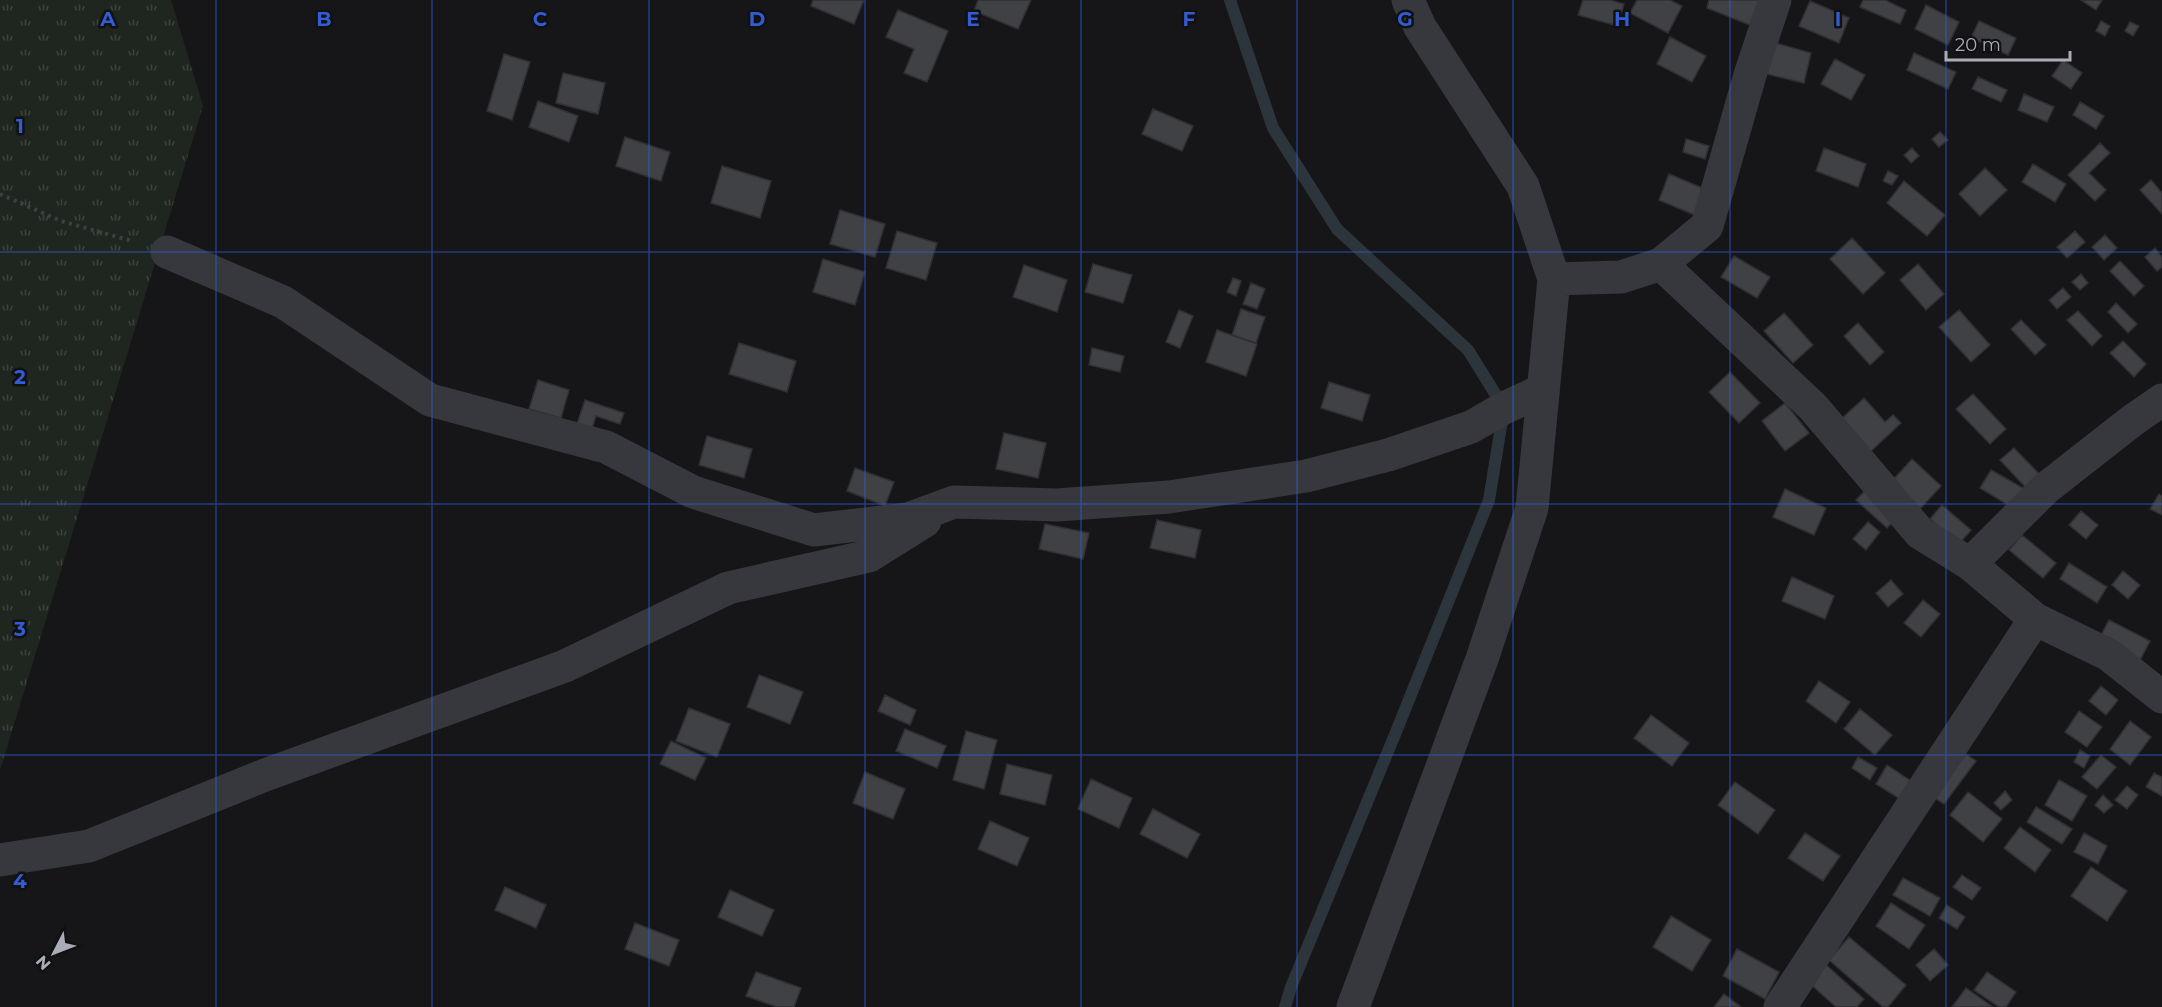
<svg xmlns="http://www.w3.org/2000/svg" width="2162" height="1007" viewBox="0 0 2162 1007" font-family="Montserrat,sans-serif">
  <defs>
    <pattern id="grass-tufts" width="24" height="20" patternUnits="userSpaceOnUse" patternTransform="scale(1.5)"><rect width="24" height="20" fill="#1e261f"/><path d="M3 7l-1-3M5 7V3M7 7l1-3M15 17l-1-3M17 17v-4M19 17l1-3" fill="none" stroke="#3c433d"/></pattern>
  </defs>
  <rect width="100%" height="100%" fill="#161618"/>
  <!-- grass -->
  <path fill="url(#grass-tufts)" d="M0 0H171L203 106 0 770Z"/>
  <g fill="none" stroke-linecap="round" stroke-linejoin="round">
    <!-- stream -->
    <path stroke="#2c353c" stroke-width="12" d="M1230 0 1273 128 1337 229 1468 350 1504 408 1489 500 1396 732 1291 987 1285 1007"/>
  </g>
  <!-- building -->
  <path fill="#404145" stroke="#303034" stroke-width="1.5" d="M813 0H864L854 24 811 6Z
    M978 0H1031L1018 29 974 11Z
    M1583 0H1610L1624 4 1618 26 1578 15Z
    M1637 0H1670L1682 6 1668 33 1630 13Z
    M1709 0H1759L1750 25 1707 8Z
    M1863 0H1885L1906 10 1900 24 1860 7Z
    M2081 0H2102L2096 10Z
    M1810 1 1849 18 1839 43 1799 26Z
    M1926 5 1959 22 1948 45 1915 29Z
    M898 10 948 31 927 82 904 73 914 49 886 37Z
    M1979 21 2016 38 2008 55 1971 38Z
    M2101 21 2110 26 2105 36 2096 31Z
    M2130 22 2139 26 2133 36 2125 31Z
    M1670 37 1706 56 1692 82 1657 64Z
    M1775 43 1811 53 1804 83 1767 74Z
    M1914 53 1956 72 1948 89 1907 70Z
    M504 54 530 62 512 120 487 111Z
    M1835 59 1865 75 1851 100 1821 84Z
    M2063 60 2082 73 2071 89 2052 76Z
    M563 73 605 83 598 114 556 103Z
    M1978 77 2007 90 2001 102 1972 89Z
    M2024 94 2054 107 2047 122 2018 110Z
    M538 101 578 116 569 142 529 127Z
    M2080 102 2104 116 2096 129 2073 115Z
    M1153 109 1193 126 1182 151 1142 134Z
    M1940 132 1948 140 1939 147 1932 139Z
    M625 137 670 152 661 181 616 166Z
    M1686 139 1709 146 1705 159 1683 152Z
    M2100 143 2110 153 2089 173 2106 190 2095 201 2068 175Z
    M1824 148 1866 164 1858 187 1816 171Z
    M1912 148 1919 156 1911 163 1904 155Z
    M2033 164 2066 184 2055 202 2022 182Z
    M722 166 771 181 760 218 711 203Z
    M1985 168 2007 190 1980 216 1959 194Z
    M1888 171 1898 176 1892 185 1883 181Z
    M1669 174 1707 190 1697 216 1659 200Z
    M2151 180 2162 193V214L2140 190Z
    M1904 181 1945 215 1927 236 1887 203Z
    M840 210 885 224 875 257 830 244Z
    M897 231 937 243 926 280 886 268Z
    M2075 231 2085 242 2067 258 2057 247Z
    M2105 235 2117 248 2104 260 2092 247Z
    M1852 238 1885 273 1863 294 1830 259Z
    M2155 248 2162 257V267L2157 271 2145 257Z
    M1734 256 1770 277 1757 298 1721 277Z
    M823 259 865 272 855 305 813 292Z
    M2120 261 2144 286 2134 296 2110 271Z
    M1093 264 1132 275 1123 303 1085 292Z
    M1918 264 1944 294 1926 310 1900 280Z
    M1024 265 1067 280 1057 312 1013 297Z
    M2081 274 2088 283 2080 290 2072 282Z
    M1233 278 1241 281 1236 296 1227 292Z
    M1251 283 1265 289 1257 309 1243 304Z
    M2063 288 2071 297 2057 309 2049 300Z
    M2116 303 2137 324 2128 333 2108 312Z
    M1241 309 1265 317 1256 343 1232 335Z
    M1179 310 1193 316 1180 348 1166 342Z
    M1959 310 1990 345 1971 362 1939 327Z
    M2078 311 2102 336 2092 346 2067 320Z
    M1784 313 1813 345 1793 363 1764 331Z
    M2021 320 2046 345 2035 355 2011 329Z
    M1858 323 1884 352 1870 365 1844 336Z
    M1217 330 1257 344 1246 376 1206 362Z
    M2123 341 2146 364 2134 377 2110 353Z
    M739 343 796 361 787 392 729 374Z
    M1092 348 1124 356 1120 372 1089 365Z
    M1730 372 1760 403 1739 423 1709 392Z
    M538 380 569 390 561 418 529 409Z
    M1329 382 1370 395 1362 421 1321 408Z
    M1973 394 2006 429 1990 444 1956 409Z
    M1864 398 1885 422 1893 415 1901 423 1869 453 1840 420Z
    M585 400 624 413 620 424 596 416 590 435 575 430Z
    M1785 403 1809 433 1785 451 1762 421Z
    M1004 433 1046 443 1038 478 996 469Z
    M707 436 752 449 744 478 699 465Z
    M2014 448 2043 478 2029 491 2000 460Z
    M1912 459 1941 486 1920 509 1891 482Z
    M855 468 894 482 885 506 847 491Z
    M1991 470 2030 492 2018 511 1980 488Z
    M1868 488 1898 516 1887 528 1856 500Z
    M1785 489 1826 508 1814 535 1773 517Z
    M2159 494 2162 496V515L2150 509Z
    M1942 505 1971 530 1959 544 1930 519Z
    M2081 511 2098 525 2086 539 2069 525Z
    M1157 520 1201 530 1195 558 1150 548Z
    M1868 522 1880 532 1866 550 1853 539Z
    M1045 524 1089 533 1083 559 1039 549Z
    M2022 535 2056 563 2043 578 2009 550Z
    M2069 563 2107 587 2097 603 2060 579Z
    M2123 571 2140 585 2128 599 2112 585Z
    M1792 577 1834 596 1825 619 1782 601Z
    M1891 580 1903 594 1888 607 1876 593Z
    M1923 600 1940 614 1921 637 1904 623Z
    M2109 620 2150 641 2138 664 2097 643Z
    M759 675 803 692 790 724 747 707Z
    M1819 681 1850 702 1836 723 1806 701Z
    M2101 686 2118 700 2106 715 2089 701Z
    M885 695 916 710 910 725 878 711Z
    M689 708 730 724 717 757 676 741Z
    M1860 709 1892 735 1875 755 1844 729Z
    M2079 711 2102 727 2087 747 2065 732Z
    M1651 715 1689 743 1672 766 1634 738Z
    M2130 721 2151 737 2130 765 2110 749Z
    M905 729 946 746 937 768 896 751Z
    M966 731 997 740 984 789 953 780Z
    M671 741 706 758 695 780 660 764Z
    M2080 750 2090 756 2084 768 2074 762Z
    M1966 754 1976 761 1944 804 1933 797Z
    M2101 755 2116 767 2097 789 2082 777Z
    M1858 757 1877 768 1870 780 1852 768Z
    M1007 764 1052 775 1045 805 1000 794Z
    M1887 765 1911 781 1900 799 1876 784Z
    M865 772 905 789 893 819 853 803Z
    M2154 773 2162 777V796L2146 787Z
    M1091 779 1132 798 1119 828 1078 809Z
    M2059 780 2087 796 2072 821 2045 805Z
    M1735 782 1775 810 1758 834 1718 805Z
    M2127 786 2138 795 2127 809 2115 800Z
    M2005 791 2012 800 2001 810 1994 803Z
    M1968 792 2002 819 1983 842 1950 815Z
    M2103 795 2113 805 2104 813 2095 805Z
    M2036 807 2072 829 2062 844 2027 822Z
    M1153 809 1200 834 1187 858 1140 834Z
    M990 821 1029 838 1017 866 978 849Z
    M2020 827 2051 850 2035 872 2004 848Z
    M1805 833 1840 856 1823 881 1788 858Z
    M2084 833 2107 846 2098 864 2074 852Z
    M2091 867 2127 891 2107 921 2071 896Z
    M1962 875 1981 888 1972 900 1953 887Z
    M1903 878 1940 898 1930 916 1893 895Z
    M505 887 546 905 536 928 495 910Z
    M730 890 774 910 762 936 718 917Z
    M1891 903 1925 925 1909 949 1876 926Z
    M1947 905 1965 917 1957 929 1939 918Z
    M1671 916 1711 940 1692 971 1653 947Z
    M635 923 679 940 669 966 625 949Z
    M1849 937 1906 985 1888 1007H1883L1829 960Z
    M1737 949 1779 972 1765 999 1723 976Z
    M1934 949 1948 965 1930 981 1916 965Z
    M1823 962 1864 999 1857 1007H1836L1807 981Z
    M756 972 801 988 794 1007H777L746 996Z
    M1987 972 2016 992 2006 1007H1999L1974 990Z
    M1966 988 1993 1007H1952Z
    M1724 994 1741 1007H1714Z"/>
  <g fill="none" stroke-linecap="round" stroke-linejoin="round">
    <!-- path -->
    <path stroke="#3d3f44" stroke-width="4" stroke-dasharray="3 4.5" stroke-linecap="butt" d="M0 194 61 221 132 241"/>
    <!-- street -->
    <path stroke="#37383d" stroke-width="33" d="M167 252 283 302 430 400 606 447 693 492 814 530 908 519 954 502 1057 505 1169 497 1306 476 1388 455 1471 427 1504 408 1543 390
      M1661 264 1813 407 1920 533 1970 564 2035 619 2109 655 2162 697
      M1554 279 1621 277 1661 264 1707 226 1750 75 1775 0
      M1970 564 2045 489 2133 420 2162 400
      M0 860 89 846 265 775 565 666 728 588 869 556 925 521
      M1353 1007 1482 659 1532 508 1554 279 1523 186 1420 27 1408 0
      M1780 1007 2035 619"/>
  </g>
  <!-- grid -->
  <path fill="none" stroke="#325cd3" stroke-width="1.5" stroke-opacity="0.55" d="M216 0V1007M432 0V1007M649 0V1007M865 0V1007M1081 0V1007M1297 0V1007M1513 0V1007M1730 0V1007M1946 0V1007M0 252H2162M0 504H2162M0 755H2162"/>
  <g font-size="20" text-anchor="middle" font-weight="bold" fill="#325cd3" stroke="#111113" stroke-width="5" stroke-linejoin="round" paint-order="stroke">
    <text x="108" y="26">A</text>
    <text x="324" y="26">B</text>
    <text x="540" y="26">C</text>
    <text x="757" y="26">D</text>
    <text x="973" y="26">E</text>
    <text x="1189" y="26">F</text>
    <text x="1405" y="26">G</text>
    <text x="1622" y="26">H</text>
    <text x="1838" y="26">I</text>
    <text x="20" y="133">1</text>
    <text x="20" y="384">2</text>
    <text x="20" y="636">3</text>
    <text x="20" y="888">4</text>
  </g>
  <!-- north arrow -->
  <g transform="translate(54 953) rotate(228)" stroke="#111113" stroke-width="4.5" paint-order="stroke">
  <path d="M0-4.5L10 22L0 15L-10 22Z" fill="#a8adb8"/>
  <text y="-9" font-size="16" font-weight="bold" text-anchor="middle" fill="#a8adb8">N</text>
  </g>
  <!-- scale -->
  <path d="M1946 51v9h124v-9" fill="none" stroke="#a8adb8" stroke-width="3"/>
  <text x="1955" y="51" font-size="18" fill="#a8adb8" stroke="#111113" stroke-width="4.5" paint-order="stroke">20 m</text>
</svg>
